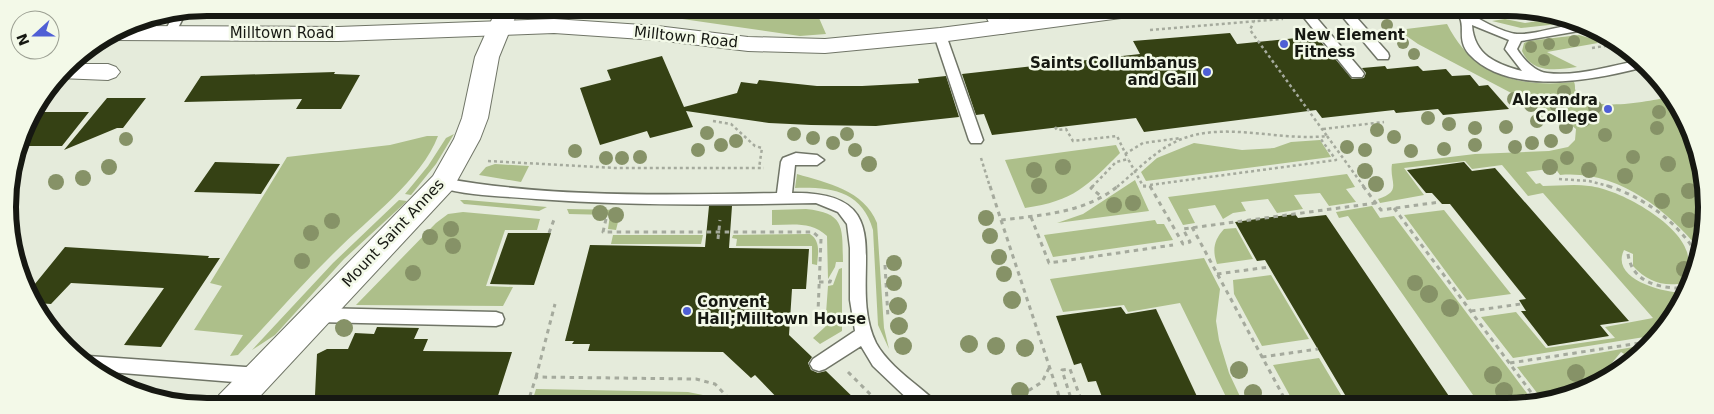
<svg xmlns="http://www.w3.org/2000/svg" width="1714" height="414" viewBox="0 0 1714 414" font-family="'DejaVu Sans',sans-serif">
  <rect width="100%" height="100%" fill="#e5ebdb"/>
  <!-- green -->
  <path fill="#adbf8a" d="M606 8H778L816 11 826 34 800 36Z
    M1558 18 1567 21V23L1521 28 1492 21 1505 19 1525 23Z
    M1447 24C1473 76 1519 88 1574 82 1575 84 1575 86 1575 89 1584 116 1652 100 1671 97L1700 156 1705 233 1700 250C1665 208 1617 170 1560 175L1555 168 1526 172 1536 184 1540 183 1543 186C1558 186 1574 184 1589 186 1619 189 1678 222 1687 252 1690 261 1686 274 1685 283 1663 287 1648 282 1633 266V254L1624 250C1610 279 1662 292 1683 293L1680 303 1657 335 1513 358 1481 317 1516 312 1546 348 1615 338 1605 327 1653 318 1543 193 1528 196 1502 165 1472 169 1465 161 1404 168 1424 195 1380 203 1378 199C1403 191 1389 182 1392 164L1475 154 1549 151 1568 147 1575 140 1576 129 1570 124 1418 44 1398 30Z
    M1579 35 1593 39 1598 43 1547 52 1577 67C1557 70 1532 74 1522 51L1524 43 1528 41Z
    M454 134 436 164 411 195 405 194 428 166 446 138Z
    M427 136H438C422 179 367 220 335 252 301 285 270 321 238 355L230 356 243 335 194 330 222 286 210 283 287 157 390 145Z
    M1320 140 1331 157 1146 181 1141 172 1157 158 1194 143 1242 150 1274 148 1291 142Z
    M1116 145 1120 153C1087 186 1074 201 1025 208L1005 160Z
    M495 164 529 166 521 182 479 175 486 167Z
    M797 174C827 183 864 190 877 223L884 328 889 349 878 325 873 230C862 191 831 187 795 188Z
    M1347 174 1355 187 1346 189 1356 202 1329 206 1320 193 1294 195 1303 209 1277 213 1268 199 1241 202 1246 211 1233 213 1223 219 1215 205 1188 209 1195 223 1183 225 1168 197Z
    M1135 180 1149 211 1057 223 1083 214Z
    M399 200 407 201 344 259 275 335 252 350 333 263Z
    M460 200H467L547 207 539 211 464 204Z
    M1372 206 1380 218 1394 216 1535 404 1480 405 1348 216 1339 218 1336 212Z
    M567 209 621 210 616 230 608 229 610 215 569 214Z
    M806 209C846 213 842 228 843 262H836L835 267 828 279 827 236C811 221 792 225 772 225V210Z
    M1444 210 1511 294 1467 300 1404 215Z
    M463 212 540 219 537 230H505L486 286 513 287 503 306 356 305 436 223 448 214Z
    M1155 220 1157 224H1164L1173 240 1053 257 1044 235Z
    M1236 228 1253 259 1217 264C1212 250 1214 240 1224 229Z
    M810 234C821 241 818 254 817 265L812 264V246H736L737 239 732 238 733 235Z
    M613 235H703L701 244H611Z
    M1204 258 1220 289 1216 321 1219 340 1229 373 1244 405H1230L1180 303 1128 312 1124 305 1063 312 1050 279Z
    M842 268V331L820 344 813 338 825 327 828 286 833 285 839 269Z
    M1271 275 1309 339 1262 346 1234 294 1233 280Z
    M1651 344 1632 359 1621 352 1592 387 1544 402 1517 367Z
    M1319 358 1347 405H1295L1273 365Z
    M536 389 688 392 703 395 711 405H531Z"/>
  <!-- building -->
  <path fill="#354114" d="M1230 33 1237 44 1316 36 1352 79 1364 78 1366 73 1362 68 1385 66 1387 69 1418 66 1423 71 1446 69 1452 76 1470 75 1479 86 1488 85 1509 109 1443 115 1438 109 1396 113 1394 110 1322 118 1316 110 1144 132 1136 118 992 135 984 114 976 115 962 74 1140 54 1133 41Z
    M662 56 684 107 737 93 741 82 757 84 759 80 817 86H862L919 83 918 79 946 76 959 117 876 126 811 125 769 123 686 111 693 127 650 138 647 131 600 145 580 88 611 80 607 70Z
    M335 72 334 74 360 75 341 109H296L302 99 184 102 201 76Z
    M107 98H146L123 128H117L64 150Z
    M33 112H89L62 146H21L28 119Z
    M215 162 280 164 261 194 194 192Z
    M1464 162 1472 171 1495 168 1629 321 1600 325 1609 336 1548 346 1521 311H1526L1519 300 1526 299 1450 204H1442L1432 193H1426L1407 170Z
    M709 206H732L729 248 809 249 806 289H792L789 335 812 357 808 363 811 370 818 373 826 371 861 405H784L755 375 751 378 723 352 588 351 590 344H572L574 341H565L590 245 705 247Z
    M1295 214 1298 218 1326 215 1455 405H1351L1265 260 1257 261 1235 222Z
    M508 233H551L534 285 490 284Z
    M65 247 209 256 208 258H220L161 347 124 345 164 288 71 283 51 304 36 303 30 290Z
    M1121 307 1126 314 1156 309 1201 405H1105L1096 381 1088 382 1081 363 1074 365 1056 316Z
    M377 327 419 328 414 339H428L423 351 512 352 495 405H326L315 395 317 354 327 349H348L355 333 374 334Z"/>
  <g fill="none" stroke-linecap="round" stroke-linejoin="round">
    <!-- service casing -->
    <g stroke="#707567" stroke-width="3">
      <path id="service" d="M1297 9H1309L1362 71 1364 74 1362 77H1352Z
        M1336 9H1349L1388 53 1389 56 1388 59H1378Z
        M1452 9H1465C1474 18 1504 33 1517 34 1543 35 1565 20 1590 29L1521 41 1517 49C1523 59 1535 72 1547 73 1576 77 1609 66 1637 61L1644 67C1595 80 1509 97 1469 54 1457 40 1465 29 1460 18 1458 15 1454 12 1452 9ZM1472 25 1509 40 1505 49 1522 71C1496 64 1474 55 1472 25Z
        M186 12 174 36H166L164 33 174 14Z
        M940 31 946 35 983 140 981 143H971L969 140 934 35Z
        M796 153 817 155 824 160 817 165H795L792 193C908 191 844 277 876 343 888 365 915 383 933 399L936 405H914L873 366 861 346 825 369 819 371 813 369 810 364 813 359 855 331 850 300V248L847 224 838 212 816 203C723 205 629 206 536 199 503 196 469 196 438 187L436 183 438 179 443 178C549 198 670 195 777 193L781 162 783 158Z
        M316 308 496 312 502 314 504 319 502 324 496 326 316 322 310 320 308 315 310 310Z
        M88 356 258 368 264 371 267 376 264 381 258 384 97 371 82 358Z"/>
    </g>
    <!-- minor casing -->
    <g stroke="#707567" stroke-width="2">
      <path id="minor" d="M497 8H519L499 57 488 118 480 139 452 190 252 405H215L219 395 433 176 454 139 462 118 475 57Z
        M982 9H1004L1013 27 1010 32 1002 34 994 32Z
        M70 64H108L116 67 120 72 116 77 108 80 59 78Z"/>
    </g>
    <!-- secondary casing -->
    <g stroke="#707567" stroke-width="2">
      <path id="secondary" d="M1087 9H1147L1144 14 1136 16 940 42 825 53 748 51 657 40 554 33 338 41 114 40 106 38 125 26 338 27 554 19 657 26 748 37 825 39 940 28Z"/>
    </g>
    <!-- path-far1 -->
    <path stroke="#a5aa9d" stroke-width="2.5" stroke-dasharray="3 3" stroke-linecap="butt" d="M1374 13 1415 9
      M1150 30 1283 19
      M1602 40 1612 39
      M1592 48 1618 44
      M713 121 731 124 755 146 762 148 759 168
      M1055 127 1057 130 1066 129 1073 141 1117 136 1128 159
      M1323 129 1384 122
      M1327 136 1364 187
      M1125 154 1143 143 1181 138
      M981 158 990 187
      M488 161 616 168H764
      M1559 179 1589 181 1612 187
      M1150 185 1336 160 1320 138
      M1092 187 1116 162 1128 159 1143 186 1151 187
      M1117 187C1135 172 1151 155 1171 144 1218 118 1276 142 1327 136L1250 30 1254 21 1249 12"/>
    <!-- path -->
    <path stroke="#a5aa9d" stroke-width="3" stroke-dasharray="4.5 4.5" stroke-linecap="butt" d="M990 186 1001 220C1042 215 1085 213 1118 186
      M1093 186 1091 188 1102 197
      M1143 186H1146
      M1150 186 1183 244 1190 242 1183 229 1376 203
      M1363 186 1381 210 1440 202
      M1608 186C1644 197 1679 223 1698 256
      M1394 208 1539 403
      M1031 217 1049 263 1173 245
      M606 219 603 232H813L821 239 818 312
      M1001 220 1062 405
      M1192 227 1288 405
      M549 233 555 217
      M718 239 720 220
      M1628 254C1632 284 1662 289 1688 288
      M885 265 888 318
      M1217 274 1269 267
      M819 282H830L832 276
      M1471 311 1521 304
      M1262 357 1318 349
      M1510 363 1653 341
      M848 372 875 399 869 405
      M536 377 555 304
      M527 405 536 377 696 379 715 384 735 405
      M1006 405 1042 382 1050 366
      M1073 405 1062 370 1070 369 1083 405"/>
    <!-- service -->
    <use href="#service" fill="#fff" fill-rule="evenodd"/>
    <!-- minor -->
    <use href="#minor" fill="#fff" fill-rule="evenodd"/>
    <!-- secondary -->
    <use href="#secondary" fill="#fff" fill-rule="evenodd"/>
  </g>
  <!-- trees -->
  <g fill="#869267">
    <circle cx="1387" cy="25" r="6"/>
    <circle cx="1574" cy="41" r="6"/>
    <circle cx="1403" cy="43" r="6"/>
    <circle cx="1549" cy="44" r="6"/>
    <circle cx="1531" cy="47" r="6"/>
    <circle cx="1414" cy="54" r="6"/>
    <circle cx="1544" cy="60" r="6"/>
    <circle cx="1564" cy="92" r="7"/>
    <circle cx="1514" cy="99" r="7"/>
    <circle cx="1531" cy="105" r="7"/>
    <circle cx="1557" cy="106" r="7"/>
    <circle cx="1595" cy="107" r="7"/>
    <circle cx="1659" cy="112" r="7"/>
    <circle cx="1428" cy="118" r="7"/>
    <circle cx="1584" cy="120" r="7"/>
    <circle cx="1537" cy="121" r="7"/>
    <circle cx="1449" cy="124" r="7"/>
    <circle cx="1506" cy="127" r="7"/>
    <circle cx="1566" cy="127" r="7"/>
    <circle cx="1475" cy="128" r="7"/>
    <circle cx="1657" cy="128" r="7"/>
    <circle cx="1377" cy="130" r="7"/>
    <circle cx="707" cy="133" r="7"/>
    <circle cx="794" cy="134" r="7"/>
    <circle cx="847" cy="134" r="7"/>
    <circle cx="1605" cy="135" r="7"/>
    <circle cx="1394" cy="137" r="7"/>
    <circle cx="813" cy="138" r="7"/>
    <circle cx="126" cy="139" r="7"/>
    <circle cx="736" cy="141" r="7"/>
    <circle cx="1551" cy="141" r="7"/>
    <circle cx="833" cy="143" r="7"/>
    <circle cx="1532" cy="143" r="7"/>
    <circle cx="721" cy="145" r="7"/>
    <circle cx="1475" cy="145" r="7"/>
    <circle cx="1347" cy="147" r="7"/>
    <circle cx="1515" cy="147" r="7"/>
    <circle cx="1444" cy="149" r="7"/>
    <circle cx="698" cy="150" r="7"/>
    <circle cx="855" cy="150" r="7"/>
    <circle cx="1365" cy="150" r="7"/>
    <circle cx="575" cy="151" r="7"/>
    <circle cx="1411" cy="151" r="7"/>
    <circle cx="640" cy="157" r="7"/>
    <circle cx="1633" cy="157" r="7"/>
    <circle cx="606" cy="158" r="7"/>
    <circle cx="622" cy="158" r="7"/>
    <circle cx="1567" cy="158" r="7"/>
    <circle cx="869" cy="164" r="8"/>
    <circle cx="1668" cy="164" r="8"/>
    <circle cx="109" cy="167" r="8"/>
    <circle cx="1063" cy="167" r="8"/>
    <circle cx="1550" cy="167" r="8"/>
    <circle cx="1034" cy="170" r="8"/>
    <circle cx="1589" cy="170" r="8"/>
    <circle cx="1365" cy="171" r="8"/>
    <circle cx="1625" cy="176" r="8"/>
    <circle cx="83" cy="178" r="8"/>
    <circle cx="56" cy="182" r="8"/>
    <circle cx="1376" cy="184" r="8"/>
    <circle cx="1039" cy="186" r="8"/>
    <circle cx="1689" cy="191" r="8"/>
    <circle cx="1662" cy="201" r="8"/>
    <circle cx="1133" cy="203" r="8"/>
    <circle cx="1114" cy="205" r="8"/>
    <circle cx="600" cy="213" r="8"/>
    <circle cx="616" cy="215" r="8"/>
    <circle cx="986" cy="218" r="8"/>
    <circle cx="1689" cy="220" r="8"/>
    <circle cx="332" cy="221" r="8"/>
    <circle cx="451" cy="229" r="8"/>
    <circle cx="311" cy="233" r="8"/>
    <circle cx="990" cy="236" r="8"/>
    <circle cx="430" cy="237" r="8"/>
    <circle cx="453" cy="246" r="8"/>
    <circle cx="999" cy="257" r="8"/>
    <circle cx="302" cy="261" r="8"/>
    <circle cx="894" cy="263" r="8"/>
    <circle cx="1684" cy="269" r="8"/>
    <circle cx="413" cy="273" r="8"/>
    <circle cx="1004" cy="274" r="8"/>
    <circle cx="894" cy="283" r="8"/>
    <circle cx="1415" cy="283" r="8"/>
    <circle cx="1429" cy="294" r="9"/>
    <circle cx="1012" cy="300" r="9"/>
    <circle cx="898" cy="306" r="9"/>
    <circle cx="1450" cy="308" r="9"/>
    <circle cx="899" cy="326" r="9"/>
    <circle cx="344" cy="328" r="9"/>
    <circle cx="969" cy="344" r="9"/>
    <circle cx="903" cy="346" r="9"/>
    <circle cx="996" cy="346" r="9"/>
    <circle cx="1025" cy="348" r="9"/>
    <circle cx="1239" cy="370" r="9"/>
    <circle cx="1576" cy="373" r="9"/>
    <circle cx="1493" cy="375" r="9"/>
    <circle cx="1020" cy="391" r="9"/>
    <circle cx="1504" cy="391" r="9"/>
    <circle cx="1253" cy="393" r="9"/>
  </g>
  <!-- markers -->
  <g fill="#4f5fd5" stroke="#f3f9e8" stroke-width="2">
    <circle cx="1284" cy="44" r="5"/>
    <circle cx="1207" cy="72" r="5"/>
    <circle cx="1608" cy="109" r="5"/>
    <circle cx="687" cy="311" r="5"/>
  </g>
  <g text-anchor="middle" stroke-width="5" stroke-linejoin="round" paint-order="stroke">
    <!-- street labels -->
    <g font-size="15" fill="#161812" stroke="#f3f9e8">
      <text x="282" y="38">Milltown Road</text>
      <text transform="translate(686 37) rotate(6)" y="5">Milltown Road</text>
      <text transform="translate(393 233) rotate(-47)" y="5">Mount Saint Annes</text>
    </g>
    <!-- poi labels -->
    <g font-size="15" font-weight="bold" fill="#161812" stroke="#f3f9e8" text-anchor="start">
      <text x="1294" y="40">New Element<tspan x="1294" dy="17">Fitness</tspan></text>
      <text x="1197" y="68" text-anchor="end">Saints Collumbanus<tspan x="1197" dy="17">and Gall</tspan></text>
      <text x="1598" y="105" text-anchor="end">Alexandra<tspan x="1598" dy="17">College</tspan></text>
      <text x="697" y="307">Convent<tspan x="697" dy="17">Hall;Milltown House</tspan></text>
    </g>
  </g>
  <!-- crop -->
  <path d="M0 0H1714V414H0ZM207 16H1507A191 191 0 0 1 1698 207V207A191 191 0 0 1 1507 398H207A191 191 0 0 1 16 207V207A191 191 0 0 1 207 16Z" fill="#f3f9e8" fill-rule="evenodd"/>
  <path fill="none" stroke="#161812" stroke-width="6" d="M207 16H1507A191 191 0 0 1 1698 207V207A191 191 0 0 1 1507 398H207A191 191 0 0 1 16 207V207A191 191 0 0 1 207 16Z"/>
  <!-- north arrow -->
  <g transform="translate(35 35) rotate(249)"><circle r="24" fill="#f3f9e8" stroke="#9b9f92"/>
  <path d="M0-4L9 19L0 12L-9 19Z" fill="#4f5fd5"/>
  <text y="-8" font-size="14" font-weight="bold" text-anchor="middle" fill="#161812">N</text>
  </g>
</svg>
